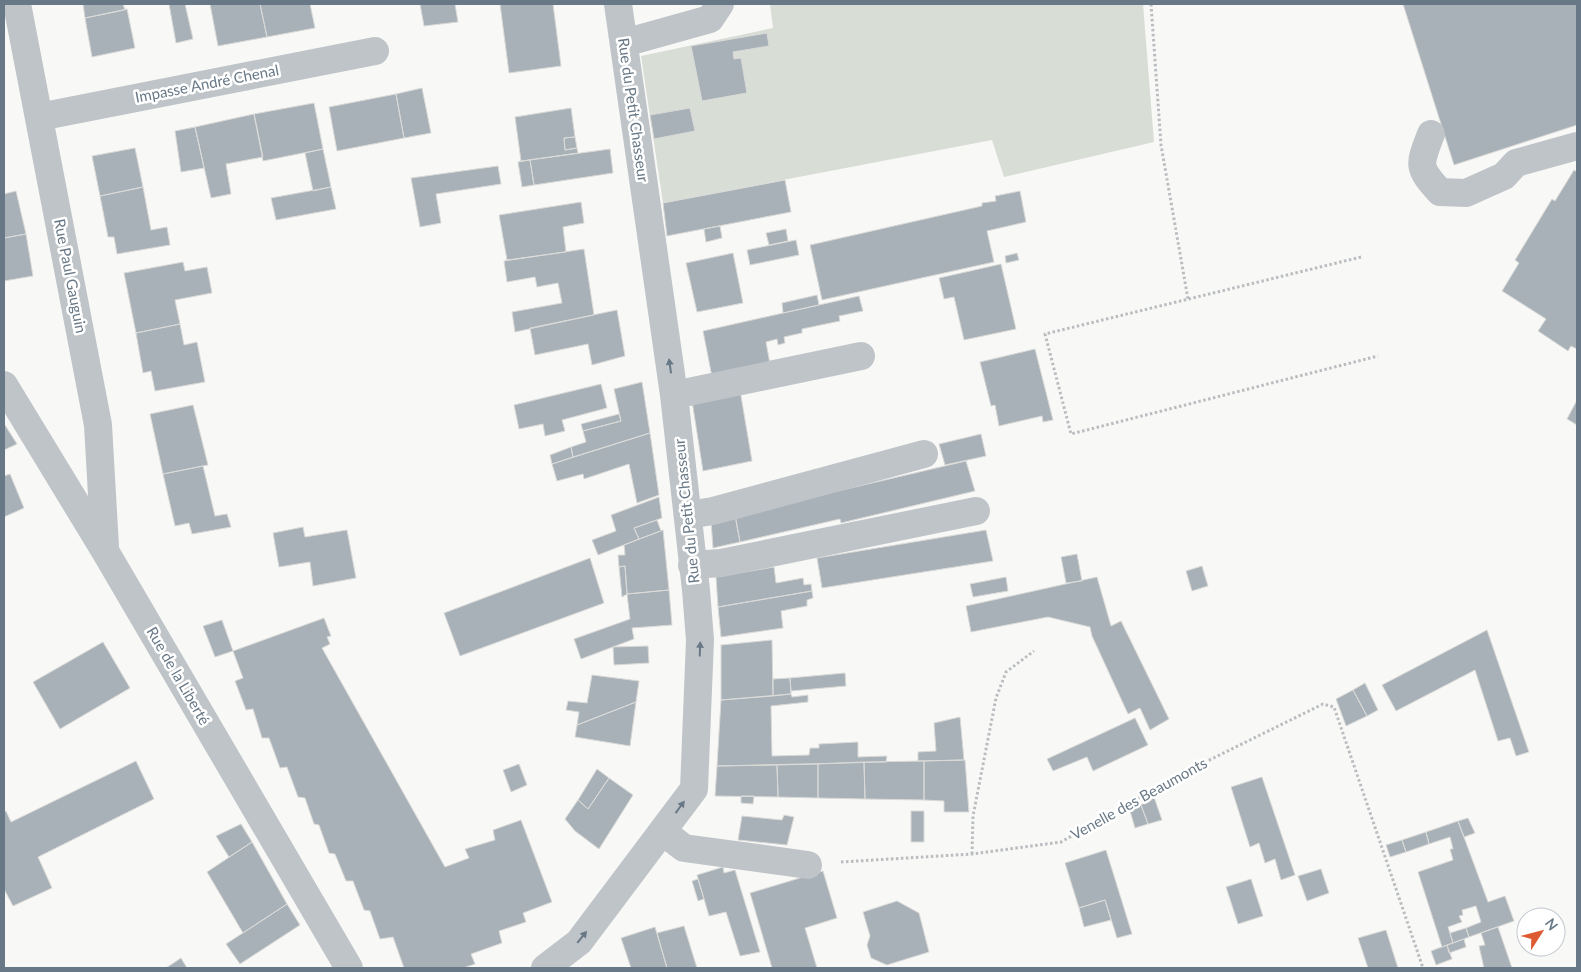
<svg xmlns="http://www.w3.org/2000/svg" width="1581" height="972" viewBox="0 0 1581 972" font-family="Lato,sans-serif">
  <rect width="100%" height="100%" fill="#f8f8f6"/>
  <!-- green -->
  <path fill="#d8ddd5" d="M770 4H1143L1154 142 1004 177 992 140 663 203 641 56 773 28Z"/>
  <!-- building -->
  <path fill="#a8b1b7" stroke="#dadad8" d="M83 4H123L125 10 85 18Z
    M169 4H185L193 39 176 43Z
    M210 4H260L267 37 218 46Z
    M260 4H310L315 28 267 37Z
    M420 4H455L458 22 424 26Z
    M500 4H553L561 66 509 73Z
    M1403 4H1577V125L1454 165Z
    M127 9 135 48 92 57 85 18Z
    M767 33 769 46 733 52 734 59 741 58 747 93 702 101 691 46Z
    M422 88 431 133 404 138 396 94Z
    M396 94 404 138 337 151 329 107Z
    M314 103 323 149 263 161 254 114Z
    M571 108 575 137 564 138 565 150 577 148 578 153 521 161 515 117Z
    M690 108 695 131 654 139 650 115Z
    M254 114 263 157 226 164 231 194 211 198 195 127Z
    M195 127 204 168 181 172 175 131Z
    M575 137 577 148 565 150 564 138Z
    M135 148 143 187 100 196 92 156Z
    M323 149 331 187 313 191 305 153Z
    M610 149 613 173 534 185 530 160Z
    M530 160 534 185 522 187 518 162Z
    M498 166 501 184 436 194 441 223 420 227 411 178Z
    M1574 170 1577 172V349L1571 346 1568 351 1538 331 1546 319 1502 291 1519 263 1515 260 1552 199 1555 201Z
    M785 180 791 212 667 236 663 203Z
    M143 187 151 230 167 227 170 245 117 254 114 237H108L100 196Z
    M331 187 336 209 276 220 271 198Z
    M16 191 26 234 4 238V194Z
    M1020 191 1026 222 987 231 994 262 822 300 810 245 982 206V203L996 201 995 196Z
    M581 202 584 223 563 227 566 252 507 260 499 215Z
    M720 226 722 238 706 242 704 229Z
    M786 229 788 241 769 245 766 233Z
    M26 234 33 276 4 281V238Z
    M796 240 799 255 750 265 747 250Z
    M584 249 594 315 515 332 512 312 562 303 558 283 537 287 535 277 507 282 504 261Z
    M733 253 743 303 697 312 686 263Z
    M1017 253 1019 260 1006 263 1005 256Z
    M183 262 185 271 207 267 212 293 175 300 180 324 136 333 124 273Z
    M1001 264 1016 329 964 340 954 297 944 299 939 278Z
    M817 295 819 305 783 313 782 303Z
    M859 296 863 311 839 316 840 321 802 329V333L784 337 785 343 778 345 777 339 766 342 770 364 712 377 703 331Z
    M617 310 625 356 592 365 588 344 535 355 530 328Z
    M180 324 184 345 197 342 205 382 155 391 151 371 143 373 136 333Z
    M1035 349 1053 420 1043 422 1042 416 999 426 995 405 991 406 980 362Z
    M642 382 650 433 573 457 571 447 586 442 583 431 621 421 614 389Z
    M601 384 607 408 562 420 565 431 545 436 543 424 519 429 514 405Z
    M740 390 752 461 703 471 692 401Z
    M1577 400V425L1567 419Z
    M193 405 208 465 163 474 150 414Z
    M619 414 621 421 583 431 581 424Z
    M5 425 17 444 4 450V426Z
    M650 433 659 495 637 503 629 464 584 479 583 474 557 481 552 464Z
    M981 434 986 456 945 465 939 444Z
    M571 447 573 457 552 464 550 455Z
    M966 461 975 491 841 523 840 519 740 542 735 515Z
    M203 466 215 516 227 514 231 527 192 534 189 523 175 526 163 474Z
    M10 474 24 508 4 517V476Z
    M659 497 662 518 634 528 639 539 598 555 592 540 616 531 611 515Z
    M735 515 740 542 713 548 711 521Z
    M657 520 661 531 639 539 634 528Z
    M303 527 305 537 347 530 356 578 313 586 310 562 279 567 273 533Z
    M663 530 669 590 627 594 625 566 619 567 618 555H625L624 545Z
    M986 530 993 561 822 588 817 558Z
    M1077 554 1082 581 1066 583 1061 557Z
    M590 558 604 603 460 656 444 613Z
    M625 566 627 594 622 597 619 567Z
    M1202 566 1208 586 1192 591 1186 571Z
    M774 567 776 583 803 578 804 585 811 584 812 591 718 607 716 577Z
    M1006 577 1008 591 973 597 970 584Z
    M1097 577 1111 626 1121 621 1169 719 1150 730 1140 708 1128 714 1092 636 1090 627 1048 617 971 632 966 606Z
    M669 590 672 625 632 628 634 639 581 659 574 639 630 619 627 594Z
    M812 591 813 598 807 600V606L781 611 783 628 721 637 718 607Z
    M324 618 331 636 327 637 330 644 322 648 445 867 469 858 465 849 495 840 493 830 521 820 552 902 523 913 526 922 499 931 502 943 471 954 475 964 463 968H404L393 937 380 939 370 911 364 910 353 881H346L335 854 329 853 319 825 314 824 305 798 298 797 287 767 280 768 269 738H262L253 709 246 710 235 681 243 678 233 651Z
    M222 620 233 651 215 657 203 626Z
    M1487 630 1529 752 1516 756 1510 738 1498 741 1475 670 1396 711 1382 685Z
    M772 640 773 696 721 700V645Z
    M103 642 130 688 60 729 33 682Z
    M648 646 649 663 614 665 613 647Z
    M845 673 846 686 791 691 790 678Z
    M592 675 639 681 636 702 577 725 579 712 566 710 568 701 587 703Z
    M790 678 791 694 773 696V679Z
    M1365 683 1378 710 1367 716 1353 690Z
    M1353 690 1367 716 1346 726 1336 699Z
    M791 694 792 697 808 695V702L771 706 772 756 809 755 810 748H819V744L858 742V757L887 756 886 762 717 766 721 700Z
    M636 702 630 746 575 737 577 725Z
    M960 717 964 760 918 761V752L936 751 934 723Z
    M1135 718 1148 745 1093 771 1087 757 1053 771 1047 759Z
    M965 760 969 812H944V801L924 800V761Z
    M136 761 154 799 38 857 52 888 13 906 4 889V812L6 811 11 822Z
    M924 761V800L865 799 864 762Z
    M864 762 865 799 818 798V764Z
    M519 764 527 785 511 792 503 770Z
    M818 764V798L778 797 777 765Z
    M777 765 778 797 715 796 717 766Z
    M597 769 609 778 588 809 578 800Z
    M1262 777 1295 875 1281 880 1275 859 1265 863 1259 843 1250 847 1231 787Z
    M609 778 633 795 599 849 575 831 565 819 578 800 588 809Z
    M741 796H754L753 804 741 803Z
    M1154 797 1162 820 1148 824 1141 805Z
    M1141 805 1148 824 1135 828 1130 811Z
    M911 811H924V842H911Z
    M784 815 794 817 787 845 738 840 742 816 782 820Z
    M1468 818 1475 833 1464 837 1458 821Z
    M1458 821 1488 902 1505 896 1514 921 1469 937 1466 928 1481 922 1476 906 1462 910 1463 915 1459 916 1462 922 1448 927 1453 943 1442 947 1418 872 1453 860 1450 849H1453L1450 837 1429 844 1426 832Z
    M241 824 252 842 229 857 216 836Z
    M1426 832 1429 844 1406 852 1402 840Z
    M1402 840 1406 852 1390 857 1386 845Z
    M252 842 287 904 243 933 207 872Z
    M1106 850 1132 934 1117 938 1105 900 1079 908 1065 863Z
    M723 867 724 873 735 870 760 952 740 956 726 912 709 916 697 875Z
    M1321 869 1329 893 1307 901 1298 876Z
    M823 871 837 918 805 928 817 968H772L750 893Z
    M698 879 704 899 698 901 692 881Z
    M1251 879 1263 916 1238 924 1226 887Z
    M1105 900 1111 920 1084 927 1079 908Z
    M897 901 919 913 929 952 887 965 871 958 867 945 870 936 863 912Z
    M287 904 300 925 240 964 226 944Z
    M684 926 697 968H667L657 933Z
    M655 927 667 968H631L621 938Z
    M1498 927 1512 968H1484L1479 946 1485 945 1481 933Z
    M1466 928 1469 937 1453 943 1450 933Z
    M1386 930 1398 968H1368L1358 938Z
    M1464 939 1466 947 1449 953 1447 945Z
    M1447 945 1452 959 1436 965 1431 951Z
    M181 958 187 968H166Z"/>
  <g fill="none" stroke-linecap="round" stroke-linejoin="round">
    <!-- path -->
    <path stroke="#babdc0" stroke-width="3" stroke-dasharray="2.5 2.5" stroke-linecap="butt" d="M1151 4 1161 145 1188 299
      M1361 257 1045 334 1071 434 1378 356
      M972 854 973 816 996 698 1006 672 1034 651
      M841 862 972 854 1061 842 1179 775 1323 704 1334 707 1423 968"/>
    <!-- minor -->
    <path stroke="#bfc4c8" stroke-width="28" d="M17 4 98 425 105 547
      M624 43 710 19 720 4
      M39 117 375 51
      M1431 134C1419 165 1417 167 1440 192L1466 193 1504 176 1516 163 1577 146
      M4 385 105 551 349 968
      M674 395 861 356
      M688 515 713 511 924 454
      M692 565 721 563 976 511
      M663 832 684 848 808 865
      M545 968 579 942 694 789 700 640 696 590 674 395 618 4"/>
  </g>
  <!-- one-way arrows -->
  <defs><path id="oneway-solid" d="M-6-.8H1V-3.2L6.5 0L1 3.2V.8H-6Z" transform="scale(1.25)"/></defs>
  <g fill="#687886">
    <use href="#oneway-solid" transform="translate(670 366) rotate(-98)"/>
    <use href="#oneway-solid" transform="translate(700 649) rotate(-88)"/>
    <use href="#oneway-solid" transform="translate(680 807) rotate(-54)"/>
    <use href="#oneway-solid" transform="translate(582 937) rotate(-51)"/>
  </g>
  <g text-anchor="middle" stroke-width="5" stroke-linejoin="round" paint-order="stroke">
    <!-- street labels -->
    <g font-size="15" fill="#687886" stroke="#fff">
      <text transform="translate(207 84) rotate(-11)" y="5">Impasse André Chenal</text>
      <text transform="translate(633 110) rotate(82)" y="5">Rue du Petit Chasseur</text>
      <text transform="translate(70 276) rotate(79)" y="5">Rue Paul Gauguin</text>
      <text transform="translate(687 511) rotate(-96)" y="5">Rue du Petit Chasseur</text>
      <text transform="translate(178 676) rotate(60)" y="5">Rue de la Liberté</text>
      <text transform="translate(1139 799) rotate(-29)" y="5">Venelle des Beaumonts</text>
    </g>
  </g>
  <!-- border -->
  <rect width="1581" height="972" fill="none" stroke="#687886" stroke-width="10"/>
  <!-- north arrow -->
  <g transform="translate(1541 932) rotate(54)"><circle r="24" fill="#ffffff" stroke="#c3c9cf"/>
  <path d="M0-4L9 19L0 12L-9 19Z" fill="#de5b31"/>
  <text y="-8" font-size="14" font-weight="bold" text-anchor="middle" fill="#687886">N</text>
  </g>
</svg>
